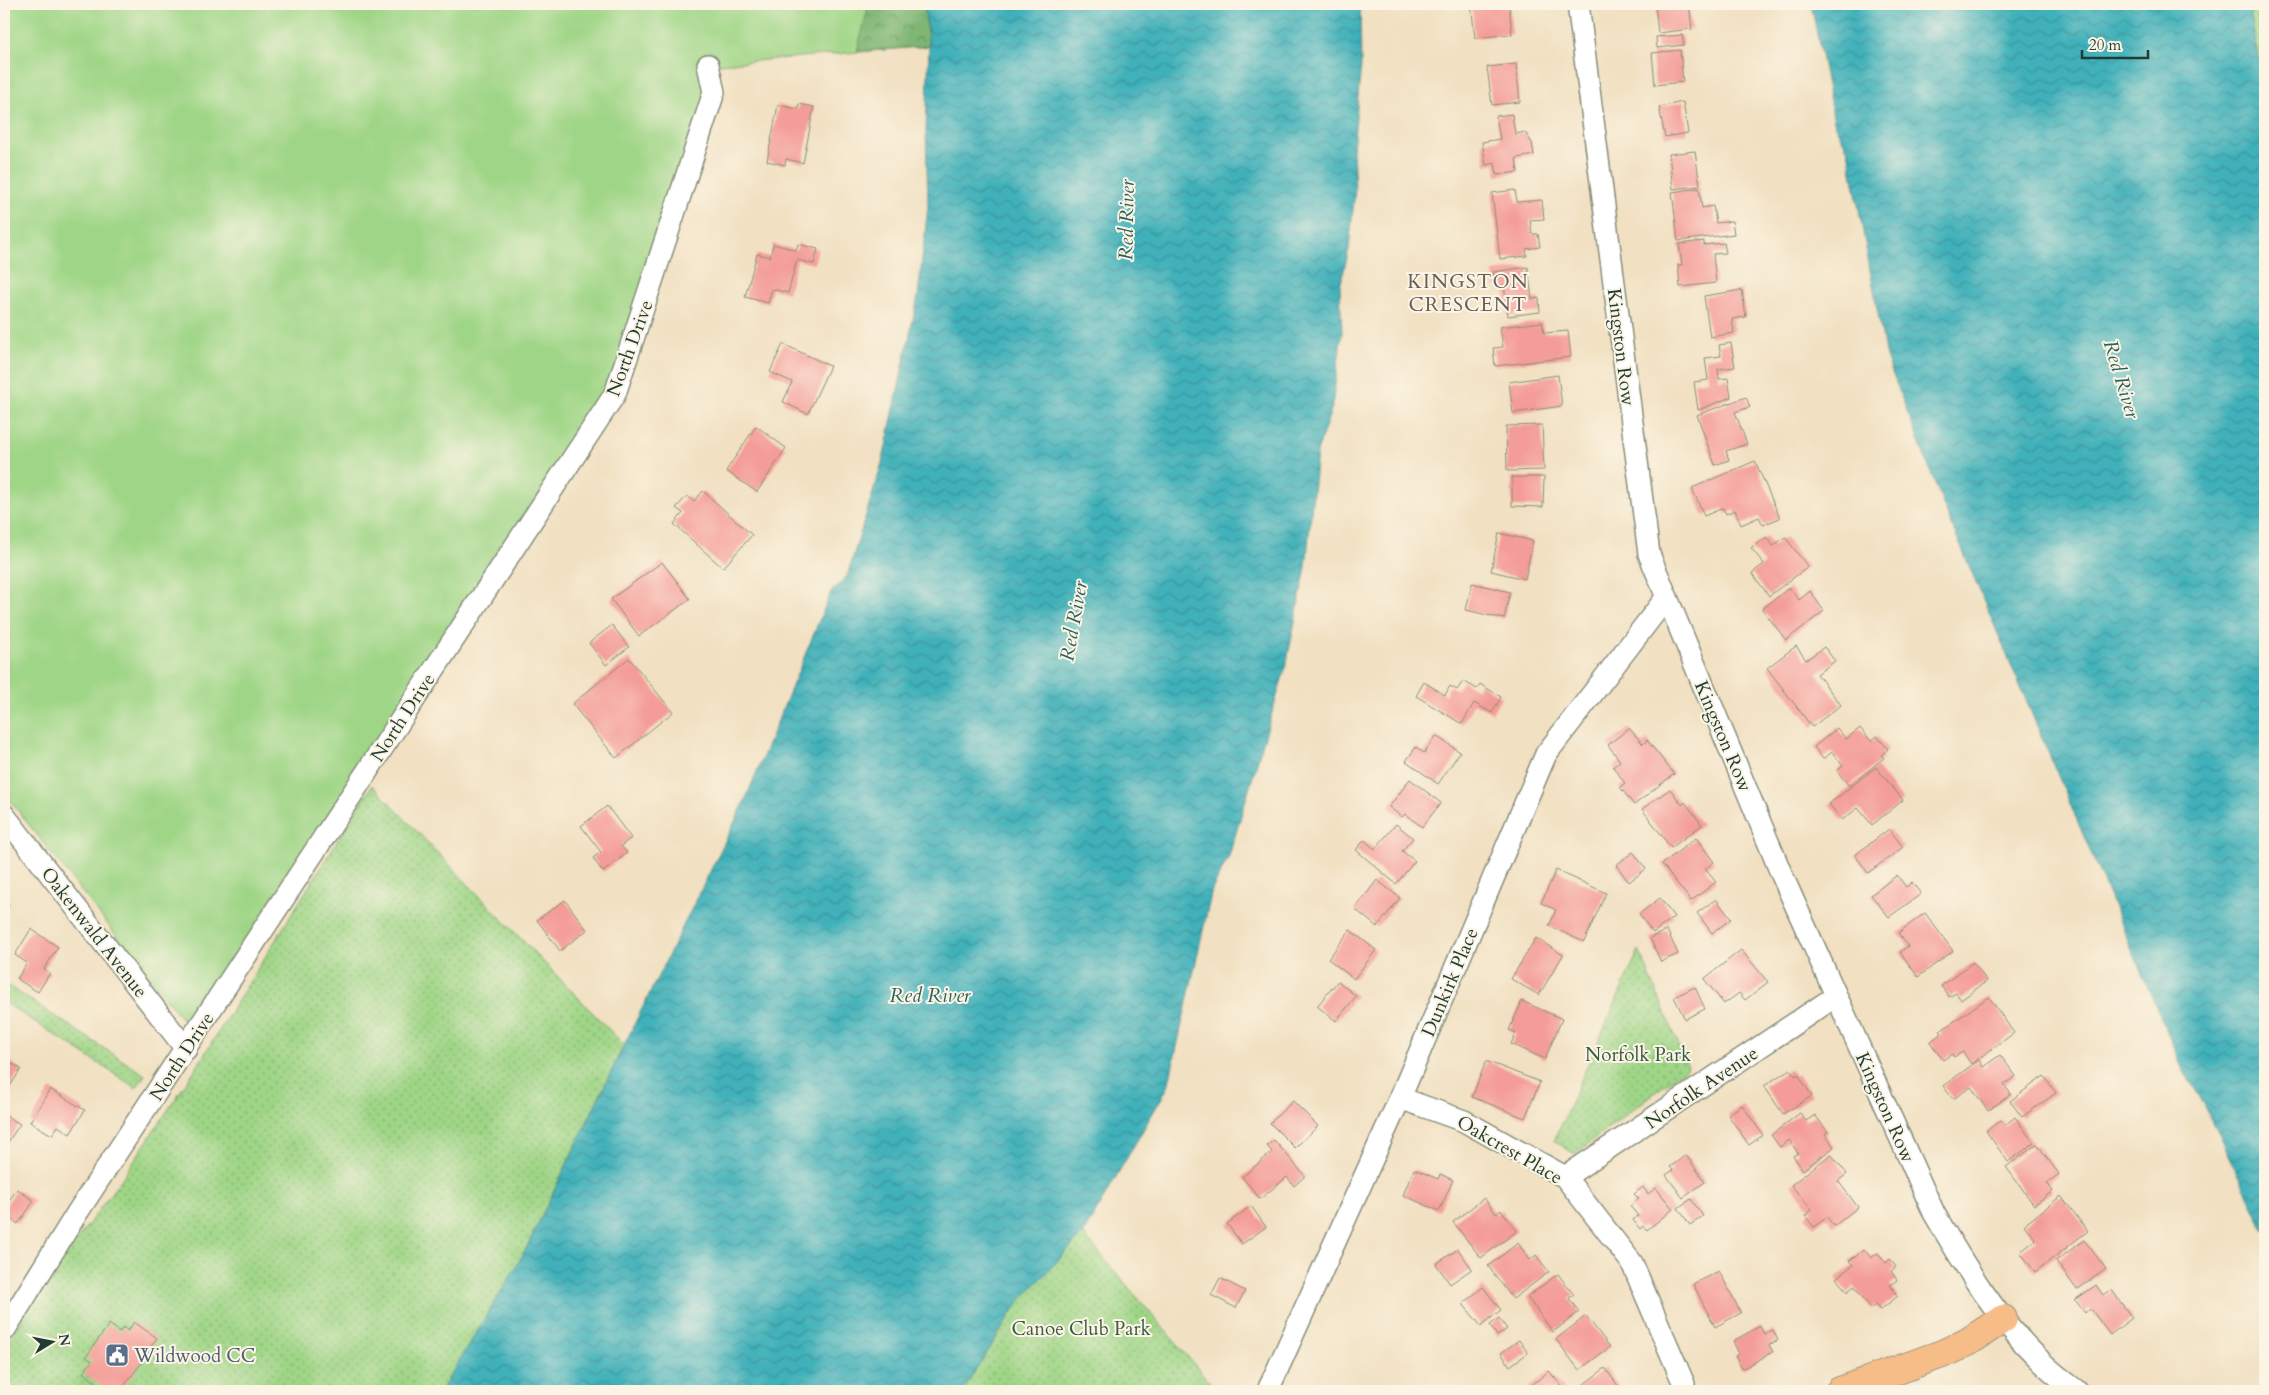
<svg xmlns="http://www.w3.org/2000/svg" width="2269" height="1395" viewBox="0 0 2269 1395" font-family="Cardo,serif">
  <defs>
    <pattern id="forest-crowns" width="20" height="18" patternUnits="userSpaceOnUse" patternTransform="scale(1.25)"><rect width="20" height="18" fill="#7fb673"/><path d="M2 6a3 3 0 1 1 6 0M12 15a3 3 0 1 1 6 0" fill="none" stroke="#67955f"/></pattern>
    <pattern id="park-dots" width="8" height="8" patternUnits="userSpaceOnUse" patternTransform="scale(1.25)"><rect width="8" height="8" fill="#9fd586"/><path d="M2 2h.1M6 6h.1" fill="none" stroke="#81ae6e" stroke-width="1.8" stroke-linecap="round"/></pattern>
    <pattern id="water-waves" width="16" height="10" patternUnits="userSpaceOnUse" patternTransform="scale(1.25)"><rect width="16" height="10" fill="#41b1ba"/><path d="M0 5q4-4 8 0t8 0" fill="none" stroke="#369198"/></pattern>
  </defs>
  <rect width="100%" height="100%" fill="#fcf5e5"/>
  <filter id="ink" filterUnits="userSpaceOnUse"><feTurbulence type="fractalNoise" baseFrequency=".02" numOctaves="2"/><feDisplacementMap in="SourceGraphic" scale="10" xChannelSelector="R" yChannelSelector="G"/><feConvolveMatrix kernelMatrix="1 2 1 2 8 2 1 2 1" color-interpolation-filters="sRGB"/></filter>
  <filter id="wash" filterUnits="userSpaceOnUse"><feTurbulence type="fractalNoise" baseFrequency=".0096" numOctaves="4" result="noise"/><feDisplacementMap in="SourceGraphic" scale="20" xChannelSelector="R" yChannelSelector="G"/><feGaussianBlur stdDeviation="1.12" result="paint"/><feColorMatrix in="noise" values="0 0 0 0 0 0 0 0 0 0 0 0 0 0 0 0 0 1.4 0 .05"/><feComposite in="paint" operator="in"/></filter>
  <g filter="url(#wash)">
    <rect width="100%" height="100%" fill="#f1e0c1"/>
    <!-- grass -->
    <path fill="#9fd586" stroke="#5f895d" d="M4 4H924L929 46 708 65 714 92 615 394 363 776 186 1024 4 793Z"/>
    <!-- forest -->
    <path fill="url(#forest-crowns)" stroke="#4f7a54" d="M869 4H924L929 46 857 52Z"/>
    <!-- park -->
    <path fill="url(#park-dots)" stroke="#5f895d" d="M2249 4H2265V76L2258 57Z
      M372 785 624 1045 523 1255 441 1391H4V1350L31 1303 123 1177 196 1068Z
      M1639 950 1688 1067 1575 1154 1554 1141Z
      M4 983 145 1075 136 1088 4 1002Z
      M1083 1234 1217 1391H963L1018 1303Z"/>
    <!-- water -->
    <path fill="url(#water-waves)" stroke="#307777" d="M924 4H1360L1361 66 1353 149 1355 190 1349 249 1340 287 1342 333 1332 407 1317 452 1306 567 1286 666 1229 856 1212 890 1168 1087 1083 1234 1018 1303 963 1391H441L523 1255 624 1045 743 805 831 592 847 576 883 460 918 296 928 206 926 133 929 46Z
      M1811 4H2249L2258 57 2265 76V1231L2201 1099 2183 1070 1947 514 1886 357 1848 150 1835 126Z"/>
    <g id="blocks">
      <!-- building -->
      <path fill="#f49c97" d="M1471 4H1509L1512 34 1475 38Z
        M1655 4H1689L1692 29 1658 33Z
        M1682 35 1684 45 1657 48 1656 37Z
        M1680 50 1683 82 1655 85 1652 53Z
        M1516 64 1520 102 1492 105 1487 67Z
        M1683 102 1688 133 1665 137 1659 107Z
        M799 104 814 107 803 163 786 159 785 165 767 161 778 105 798 109Z
        M1512 114 1515 134 1525 132 1532 143 1534 155 1516 158 1518 172 1497 175 1495 163 1486 165 1482 142 1500 139 1496 116Z
        M1695 151 1700 186 1673 189 1669 154Z
        M1699 188 1702 208 1713 206 1716 223 1732 221 1734 234 1678 241 1672 192Z
        M1515 190 1517 202 1542 200 1544 219 1530 220 1532 234H1538L1540 247 1526 249 1527 256 1500 259 1492 193Z
        M1704 241V245L1724 243 1726 253 1713 254 1716 283 1680 287 1678 265H1682L1679 244Z
        M773 244 796 250 798 244 818 249 814 264 797 260 788 293 772 289 768 303 745 297 757 254 770 257Z
        M1528 267 1532 299 1539 298 1540 312 1508 316 1504 285 1495 286 1493 272Z
        M1742 290 1746 317 1732 319 1734 333 1710 337 1704 296Z
        M1542 322 1544 333 1568 331 1571 357 1495 366 1493 348 1503 347 1500 327Z
        M1731 343 1735 367 1718 369 1719 379 1728 378 1731 397 1698 410 1694 382 1708 380 1705 358 1721 356 1719 345Z
        M783 344 830 366 808 414 783 402 792 382 770 372Z
        M1558 375 1562 406 1513 413 1509 382Z
        M1746 397 1750 407 1735 412 1747 444 1726 451 1729 460 1715 465 1697 415Z
        M1542 425 1544 470 1507 471 1506 426Z
        M756 426 786 448 757 492 726 471Z
        M1755 461 1780 518 1763 525 1759 517 1741 525 1735 510 1726 514 1723 508 1704 516 1692 488Z
        M1512 477H1544L1543 507 1512 506Z
        M703 491 752 535 723 568 674 524 683 513 676 508 687 496 694 501Z
        M1499 533 1533 541 1525 579 1491 571Z
        M1766 537 1773 546 1785 537 1808 567 1769 596 1752 573 1764 564 1751 548Z
        M662 562 690 599 639 636 611 599Z
        M1472 583 1510 592 1504 619 1466 610Z
        M1789 588 1799 600 1810 591 1824 611 1786 640 1762 609Z
        M612 625 629 647 606 665 589 643Z
        M1796 646 1806 660 1824 647 1835 661 1817 674 1841 705 1812 727 1767 668Z
        M629 658 673 712 616 758 572 704Z
        M1463 681 1477 689 1480 684 1501 697 1492 713 1474 703 1462 724 1416 696 1424 682 1445 695 1450 686 1457 690Z
        M1629 728 1643 744 1647 740 1674 774 1634 805 1620 787 1625 783 1613 767 1620 761 1608 745Z
        M1837 728 1846 739 1860 728 1871 741 1877 736 1888 749 1881 755 1884 758 1849 786 1837 771 1843 766 1832 752 1823 759 1814 747Z
        M1436 736 1460 752 1438 784 1406 761 1416 747 1424 753Z
        M1876 767 1903 800 1872 825 1858 808 1842 820 1829 804Z
        M1410 779 1441 803 1422 827 1405 814 1402 817 1389 807Z
        M1670 789 1682 805 1685 802 1702 825 1671 848 1642 809Z
        M607 806 631 838 621 846 627 853 603 872 593 858 601 852 581 826Z
        M1396 824 1413 838 1402 851 1415 861 1396 884 1356 850 1364 840 1375 849Z
        M1889 829 1903 847 1868 873 1855 855Z
        M1696 838 1714 862 1705 869 1716 882 1691 901 1662 864Z
        M1633 852 1646 869 1629 882 1616 865Z
        M1556 870 1606 893 1584 942 1549 926 1556 910 1541 903Z
        M1897 875 1906 887 1912 882 1921 894 1889 917 1871 895Z
        M1377 880 1400 898 1377 927 1355 909Z
        M1660 898 1674 917 1653 933 1639 914Z
        M1716 899 1731 919 1712 933 1697 913Z
        M565 900 587 930 560 951 537 920Z
        M4 901 9 904 4 911Z
        M1925 913 1953 951 1918 977 1900 952 1908 946 1898 933Z
        M31 929 58 947 44 969 50 973 38 992 17 979 27 963 15 955Z
        M1350 930 1376 950 1354 979 1328 959Z
        M1667 930 1678 954 1661 962 1650 938Z
        M1536 938 1563 955 1539 995 1511 979Z
        M1741 950 1768 982 1745 1000 1739 993 1724 1004 1704 979Z
        M1973 962 1987 981 1961 1000 1956 993 1949 997 1941 986Z
        M1338 981 1356 996 1336 1021 1317 1006Z
        M1695 987 1705 1009 1685 1019 1674 997Z
        M1989 997 2014 1033 1971 1064 1963 1052 1954 1057 1952 1054 1943 1060 1930 1042 1942 1033 1940 1031Z
        M1522 1001 1562 1019 1545 1059 1511 1044 1516 1033 1509 1030Z
        M2000 1055 2016 1076 2004 1085 2011 1094 1988 1111 1971 1087 1953 1099 1943 1086 1979 1060 1983 1067Z
        M4 1058 21 1069 4 1096Z
        M1486 1061 1540 1082 1525 1118 1472 1097Z
        M1790 1069 1795 1076 1798 1074 1812 1096 1783 1114 1764 1086Z
        M2044 1076 2056 1093 2022 1117 2010 1101Z
        M50 1089 85 1110 70 1134 58 1126 52 1135 30 1122Z
        M1293 1101 1318 1126 1295 1148 1270 1123Z
        M1742 1105 1763 1135 1749 1145 1728 1115Z
        M1800 1113 1806 1121 1815 1115 1828 1132 1825 1134 1834 1147 1803 1170 1793 1156 1798 1153 1789 1140 1780 1147 1771 1135Z
        M6 1116 20 1124 8 1142 4 1139V1120Z
        M2015 1117 2034 1143 2008 1162 1986 1131 2001 1120 2005 1125Z
        M1274 1140 1305 1176 1294 1186 1287 1177 1260 1199 1242 1177 1272 1152 1267 1146Z
        M2037 1144 2059 1174 2047 1183 2053 1191 2034 1205 2006 1167Z
        M1831 1154 1847 1174 1838 1181 1858 1207 1834 1226 1827 1217 1814 1227 1805 1216 1812 1210 1791 1185Z
        M1686 1155 1705 1182 1683 1198 1666 1175 1673 1170 1670 1167Z
        M1414 1169 1438 1179 1440 1174 1453 1180 1439 1211 1403 1195Z
        M1643 1187 1648 1194 1656 1188 1673 1209 1647 1230 1643 1226 1640 1229 1633 1220 1638 1216 1630 1206 1639 1199 1634 1194Z
        M17 1189 34 1201 18 1224 4 1214V1208Z
        M2061 1196 2088 1231 2035 1272 2020 1252 2036 1240 2024 1225Z
        M1484 1198 1496 1214 1501 1210 1517 1231 1481 1258 1453 1222Z
        M1691 1199 1703 1216 1690 1225 1678 1208Z
        M1251 1206 1266 1227 1242 1244 1227 1224Z
        M2084 1240 2106 1269 2077 1290 2056 1261Z
        M1518 1243 1530 1260 1536 1255 1549 1272 1513 1299 1488 1266Z
        M1458 1249 1472 1269 1450 1284 1436 1264Z
        M1864 1249 1871 1258 1878 1253 1886 1263 1890 1259 1896 1267 1891 1271 1897 1280 1890 1285 1898 1296 1880 1310 1875 1305 1871 1309 1854 1286 1847 1292 1836 1278 1853 1265 1849 1261Z
        M1719 1271 1741 1313 1715 1327 1693 1284Z
        M1558 1274 1574 1295 1569 1298 1579 1312 1553 1332 1527 1297Z
        M1220 1278 1245 1291 1236 1308 1211 1295Z
        M2096 1285 2103 1295 2111 1289 2132 1318 2110 1335 2090 1308 2085 1313 2075 1300Z
        M1483 1287 1501 1310 1481 1326 1463 1304Z
        M1586 1316 1610 1347 1579 1370 1556 1339Z
        M1499 1318 1507 1329 1497 1336 1490 1325Z
        M134 1322 157 1338 147 1352 149 1353 120 1391H109L83 1373 92 1361 86 1357 109 1324 120 1332 123 1327 128 1331Z
        M1760 1326 1764 1334 1773 1330 1778 1340 1769 1345 1773 1352 1742 1369 1735 1356 1739 1354 1733 1341Z
        M1519 1340 1528 1353 1510 1366 1501 1353Z
        M1605 1368 1622 1391H1582L1579 1388Z
        M1549 1371 1564 1389 1561 1391H1531L1528 1388Z"/>
    </g>
  </g>
  <g filter="url(#ink)">
    <use href="#blocks" fill-opacity="0" stroke="#888e7a" stroke-width="1"/>
    <g fill="none" stroke-linecap="round" stroke-linejoin="round">
      <!-- minor casing -->
      <g stroke="#888e7a" stroke-width="24">
        <path id="minor" d="M1578 4 1649 554 1781 873 1934 1213C1964 1265 1995 1316 2039 1359 2050 1371 2064 1381 2077 1391
          M4 815 186 1049
          M1400 1098 1464 1121 1565 1177 1632 1263 1684 1384
          M1565 1177 1836 996
          M4 1331 77 1213 615 394 714 92 708 65
          M1269 1388 1400 1098 1546 754 1666 598"/>
      </g>
      <!-- major casing -->
      <g stroke="#888e7a" stroke-width="30">
        <path id="major" d="M1840 1391 1942 1354 1968 1342 2003 1319"/>
      </g>
      <!-- minor -->
      <use href="#minor" stroke="#fff" stroke-width="21"/>
      <!-- major -->
      <use href="#major" stroke="#f7bd88" stroke-width="28"/>
    </g>
  </g>
  <!-- icons -->
  <defs>
    <g id="civic-square" transform="scale(1.25)"><rect x="-9" y="-9" width="18" height="18" rx="4" fill="#5c6f8a" stroke="#fcf5e5"/><path d="M-.6-6.5H3V-4.5H.6V-3L4-1V1h2V6H-6V1h2V-1L-.6-3ZM-1.2 2.5V6h2.4V2.5Z" fill="#fff"/></g>
  </defs>
  <g fill-rule="evenodd">
    <use href="#civic-square" x="117" y="1355"/>
  </g>
  <g text-anchor="middle" stroke-width="4" stroke-linejoin="round" paint-order="stroke">
    <!-- street labels -->
    <g font-size="19" fill="#1f3d34" stroke="#fcf5e5">
      <text transform="translate(1622 347) rotate(83)" y="7">Kingston Row</text>
      <text transform="translate(629 348) rotate(-70)" y="7">North Drive</text>
      <text transform="translate(402 717) rotate(-57)" y="7">North Drive</text>
      <text transform="translate(1724 736) rotate(67)" y="7">Kingston Row</text>
      <text transform="translate(95 932) rotate(52)" y="7">Oakenwald Avenue</text>
      <text transform="translate(1449 982) rotate(-67)" y="7">Dunkirk Place</text>
      <text transform="translate(181 1056) rotate(-57)" y="7">North Drive</text>
      <text transform="translate(1701 1087) rotate(-34)" y="7">Norfolk Avenue</text>
      <text transform="translate(1886 1107) rotate(66)" y="7">Kingston Row</text>
      <text transform="translate(1510 1149) rotate(30)" y="7">Oakcrest Place</text>
    </g>
    <!-- park labels -->
    <g font-size="19" fill="#395b44" stroke="#fcf5e5">
      <text x="1638" y="1061">Norfolk Park</text>
      <text x="1081" y="1335">Canoe Club Park</text>
    </g>
    <!-- service labels -->
    <g font-size="19" fill="#4e5e75" stroke="#fcf5e5" text-anchor="start">
      <text x="134" y="1362">Wildwood CC</text>
    </g>
    <!-- water labels -->
    <g font-size="20" font-style="italic" fill="#29605c" stroke="#fcf5e5">
      <text transform="translate(1126 220) rotate(-89)" y="7">Red River</text>
      <text transform="translate(2122 379) rotate(73)" y="7">Red River</text>
      <text transform="translate(1073 621) rotate(-80)" y="7">Red River</text>
      <text x="930" y="1002">Red River</text>
    </g>
    <!-- neighbourhood labels -->
    <g font-size="20" letter-spacing="1" fill="#6a5e57" stroke="#fcf5e5">
      <text x="1468" y="288">KINGSTON<tspan x="1468" dy="23">CRESCENT</tspan></text>
    </g>
  </g>
  <!-- margin -->
  <rect width="2269" height="1395" fill="none" stroke="#fcf5e5" stroke-width="20"/>
  <!-- north arrow -->
  <g transform="translate(52 1342) rotate(80)" stroke="#fcf5e5" stroke-width="4" paint-order="stroke">
  <path d="M0-4L9 19L0 12L-9 19Z" fill="#1f3d34"/>
  <text y="-8" font-size="14" font-weight="bold" text-anchor="middle" fill="#1f3d34">N</text>
  </g>
  <!-- scale -->
  <path d="M2082 50v8h66v-8" fill="none" stroke="#1f3d34" stroke-width="2.5"/>
  <text x="2089" y="50" font-size="15" fill="#1f3d34" stroke="#fcf5e5" stroke-width="4" paint-order="stroke">20 m</text>
</svg>
